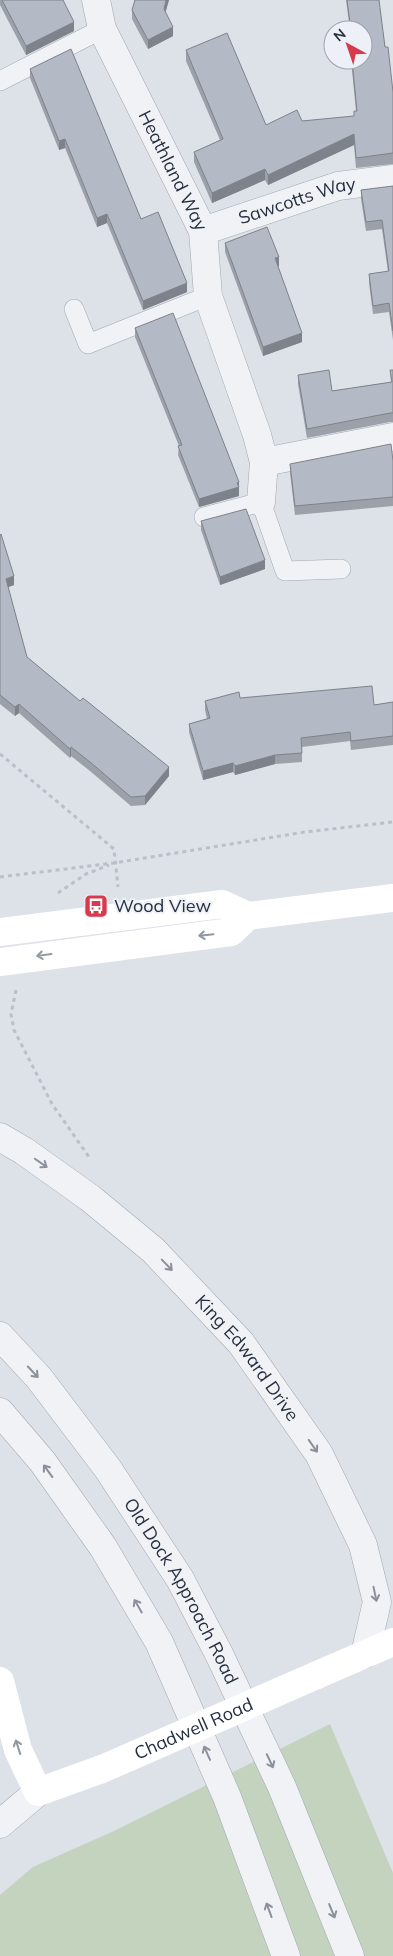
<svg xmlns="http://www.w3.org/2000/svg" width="393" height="1956" viewBox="0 0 393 1956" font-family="Mulish,sans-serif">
  <rect width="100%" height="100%" fill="#dde1e8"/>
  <!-- green -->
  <path fill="#c3d3be" d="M330 1724 393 1873V1956H0V1895L33 1867 114 1831Z"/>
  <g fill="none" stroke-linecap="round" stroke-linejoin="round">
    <!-- service casing -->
    <g stroke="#a2a8b2" stroke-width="20">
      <path id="service" d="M0 81 102 29
        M74 309 88 344 208 296
        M204 517 261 502 285 571 341 569"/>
    </g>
    <!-- minor casing -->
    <g stroke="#a2a8b2" stroke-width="29">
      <g id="minor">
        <path id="s1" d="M96 0 102 29 203 231 208 296 257 435 264 462 261 502"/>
        <path id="s2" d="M203 231 338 186 393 179"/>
        <path d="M264 462 393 437"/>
        <path id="s3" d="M0 1137 24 1151 90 1198 153 1250 241 1343 319 1454 363 1545 377 1602 365 1654"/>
      </g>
    </g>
    <!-- tertiary casing -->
    <g stroke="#a2a8b2" stroke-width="29">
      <g id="tertiary">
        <path id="s4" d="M0 1336 39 1378 108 1469 180 1579 219 1654 282 1787 350 1956"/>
        <path d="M0 1412 42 1461 103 1547 159 1642 227 1797 286 1956"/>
        <path d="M0 1824 38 1792"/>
      </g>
    </g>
    <!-- path -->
    <path stroke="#bbbfc7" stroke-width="3" stroke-dasharray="4 4" stroke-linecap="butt" d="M0 754 114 849 118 887
      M0 877 114 863 305 832 393 822
      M58 893 86 874 109 865
      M16 990 11 1014 14 1030 52 1104 89 1157"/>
    <!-- service -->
    <use href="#service" stroke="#f0f2f6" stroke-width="19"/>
    <!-- minor -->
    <use href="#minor" stroke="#f0f2f6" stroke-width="28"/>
    <!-- tertiary -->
    <use href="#tertiary" stroke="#f0f2f6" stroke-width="28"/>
    <!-- secondary -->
    <path stroke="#fff" stroke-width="28" d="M0 932 222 904 248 916 393 898
      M0 962 231 932 248 916
      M317 1675 393 1642
      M0 1681 18 1750 38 1792 102 1769"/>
    <!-- secondary-bridge -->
    <path stroke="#fff" stroke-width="28" id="s5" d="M102 1769 317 1675"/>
  </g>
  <!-- wall -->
  <path fill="#9ba0a9" d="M0 0H63L74 31 26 55 0 5Z
    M135 0H169L165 12 173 36 148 49 132 19V10Z
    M346 0H379L385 47 393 92V164L356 168 354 145 268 185 265 180 212 203 194 162V152L220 140 186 61V50L266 125 354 116 356 111 351 60H363V30H350Z
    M30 69 141 219 187 292 143 310 107 223 97 227 65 148 59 150 30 78Z
    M393 186V340L389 312 373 314 369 283V274L388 272 382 229 366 231 361 199V190Z
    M225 243 279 266H278L302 342 263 356 225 252Z
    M135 328 239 491V496L199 507 178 455 179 446 135 337Z
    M390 370H393V422H390L307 438 298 384V375L332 391 391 382Z
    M393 461V506L295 515 290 473V464Z
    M201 521 265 569 220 585 201 530Z
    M0 535 14 585 8 587 27 657 169 776 145 805 131 806 90 771 71 756 70 758 19 713 15 716 0 704Z
    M240 698 374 705 393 702V745L351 750 350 741 302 747V762L275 764 235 775 233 772 203 780 189 732V724L207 719 205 710V701Z"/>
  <!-- shaded-wall -->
  <path fill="#7e828a" d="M166 0H169L164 18V9Z
    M74 22V31L26 55V46Z
    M173 27V36L148 49V40Z
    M354 134V145L268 185V175Z
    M65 139V148L59 150V141Z
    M265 169V180L212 203V193Z
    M107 214V223L97 227V218Z
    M279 257V266L275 267V258Z
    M187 283V292L143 310V301Z
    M302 333V342L263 356V347Z
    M239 482V496L199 507V499Z
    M265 560V569L220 585V577Z
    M14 576V585L6 588V579Z
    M19 704V713L15 716V707Z
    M71 747V756L70 758V749Z
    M275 755V764L235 775V766Z
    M233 763V772L203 780V771Z
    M169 767V776L145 805V796Z"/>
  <!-- building -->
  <path fill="#b4bac5" stroke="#7e828a" d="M2 0H63L74 22 26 46Z
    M135 0H166L164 9 173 27 148 40 132 10Z
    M347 0H379L385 47H388L393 92V153L356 158 354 134 268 175 265 169 212 193 194 152 223 139 186 50 227 33 266 125 297 110 302 121 354 116V111H357L352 60H363V30H351Z
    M71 49 141 219 158 212 187 283 143 301 107 214 97 218 65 139 59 141 30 69Z
    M393 186V331L389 303 373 306 369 274 389 271 382 220 366 222 361 190Z
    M267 227 279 257 275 258 302 333 263 347 225 243Z
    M173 313 239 482 237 483 239 487 199 499 178 446 182 445 135 328Z
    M329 370 332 391 392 382 390 370H393V413H390L307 429 298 375Z
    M391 444 393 461V497L295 506 290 464Z
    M246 509 265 560 220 577 201 521Z
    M1 534 14 576 6 579 27 657 80 701 83 698 169 767 145 796 131 797 90 762 71 747 70 749 19 704 15 707 0 695V535Z
    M372 686 374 705 393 702V736L351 741 350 732 301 738 302 753 275 755 235 766 233 763 203 771 189 724 210 718 205 701 239 692 240 698Z"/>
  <!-- one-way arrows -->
  <defs><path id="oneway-shaft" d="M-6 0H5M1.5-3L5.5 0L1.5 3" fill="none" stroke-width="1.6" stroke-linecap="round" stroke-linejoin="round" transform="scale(1.25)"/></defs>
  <g stroke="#9297a0">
    <use href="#oneway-shaft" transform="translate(206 935) rotate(174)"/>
    <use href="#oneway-shaft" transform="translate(44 955) rotate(172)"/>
    <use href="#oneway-shaft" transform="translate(18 1747) rotate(-108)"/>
  </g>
  <g stroke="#8b909b">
    <use href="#oneway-shaft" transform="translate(41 1163) rotate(35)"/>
    <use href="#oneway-shaft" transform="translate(167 1265) rotate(46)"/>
    <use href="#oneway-shaft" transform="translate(33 1372) rotate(47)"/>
    <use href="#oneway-shaft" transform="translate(313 1446) rotate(55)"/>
    <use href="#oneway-shaft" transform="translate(48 1471) rotate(-126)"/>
    <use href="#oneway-shaft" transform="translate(375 1594) rotate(78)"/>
    <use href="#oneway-shaft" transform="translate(138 1606) rotate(-120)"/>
    <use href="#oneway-shaft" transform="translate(207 1753) rotate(-114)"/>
    <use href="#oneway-shaft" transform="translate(270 1761) rotate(65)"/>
    <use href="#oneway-shaft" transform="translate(269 1910) rotate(-110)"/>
    <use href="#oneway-shaft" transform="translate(332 1911) rotate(68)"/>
  </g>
  <!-- icons -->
  <defs>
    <g id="bus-square" transform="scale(1.25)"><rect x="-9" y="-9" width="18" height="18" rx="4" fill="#d7394d" stroke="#edf0f6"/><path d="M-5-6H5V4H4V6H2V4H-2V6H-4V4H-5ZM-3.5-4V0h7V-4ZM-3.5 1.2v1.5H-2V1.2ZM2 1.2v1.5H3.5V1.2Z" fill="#fff"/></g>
  </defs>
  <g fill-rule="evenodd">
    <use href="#bus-square" x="96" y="906"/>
  </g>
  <g text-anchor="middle" stroke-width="4" stroke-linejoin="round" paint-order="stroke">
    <!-- street labels -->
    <g font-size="18" fill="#262f40" stroke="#edf0f6">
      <text dy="6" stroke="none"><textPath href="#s1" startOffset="188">Heathland Way</textPath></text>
      <text dy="6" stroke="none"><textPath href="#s2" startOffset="99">Sawcotts Way</textPath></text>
      <text dy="6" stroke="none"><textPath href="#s3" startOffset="334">King Edward Drive</textPath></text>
      <text dy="6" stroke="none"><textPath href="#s4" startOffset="314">Old Dock Approach Road</textPath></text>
      <text dy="6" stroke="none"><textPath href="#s5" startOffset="100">Chadwell Road</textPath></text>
    </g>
    <!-- poi labels -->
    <g font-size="18" fill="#262f40" stroke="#edf0f6" text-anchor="start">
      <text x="114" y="912">Wood View</text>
    </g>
  </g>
  <!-- north arrow -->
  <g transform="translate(348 45) rotate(320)"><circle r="24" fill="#edf0f6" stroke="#9da3ad"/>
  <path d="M0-4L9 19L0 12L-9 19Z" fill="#d7394d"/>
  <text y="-8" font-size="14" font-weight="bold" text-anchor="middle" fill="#262f40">N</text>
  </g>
</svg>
